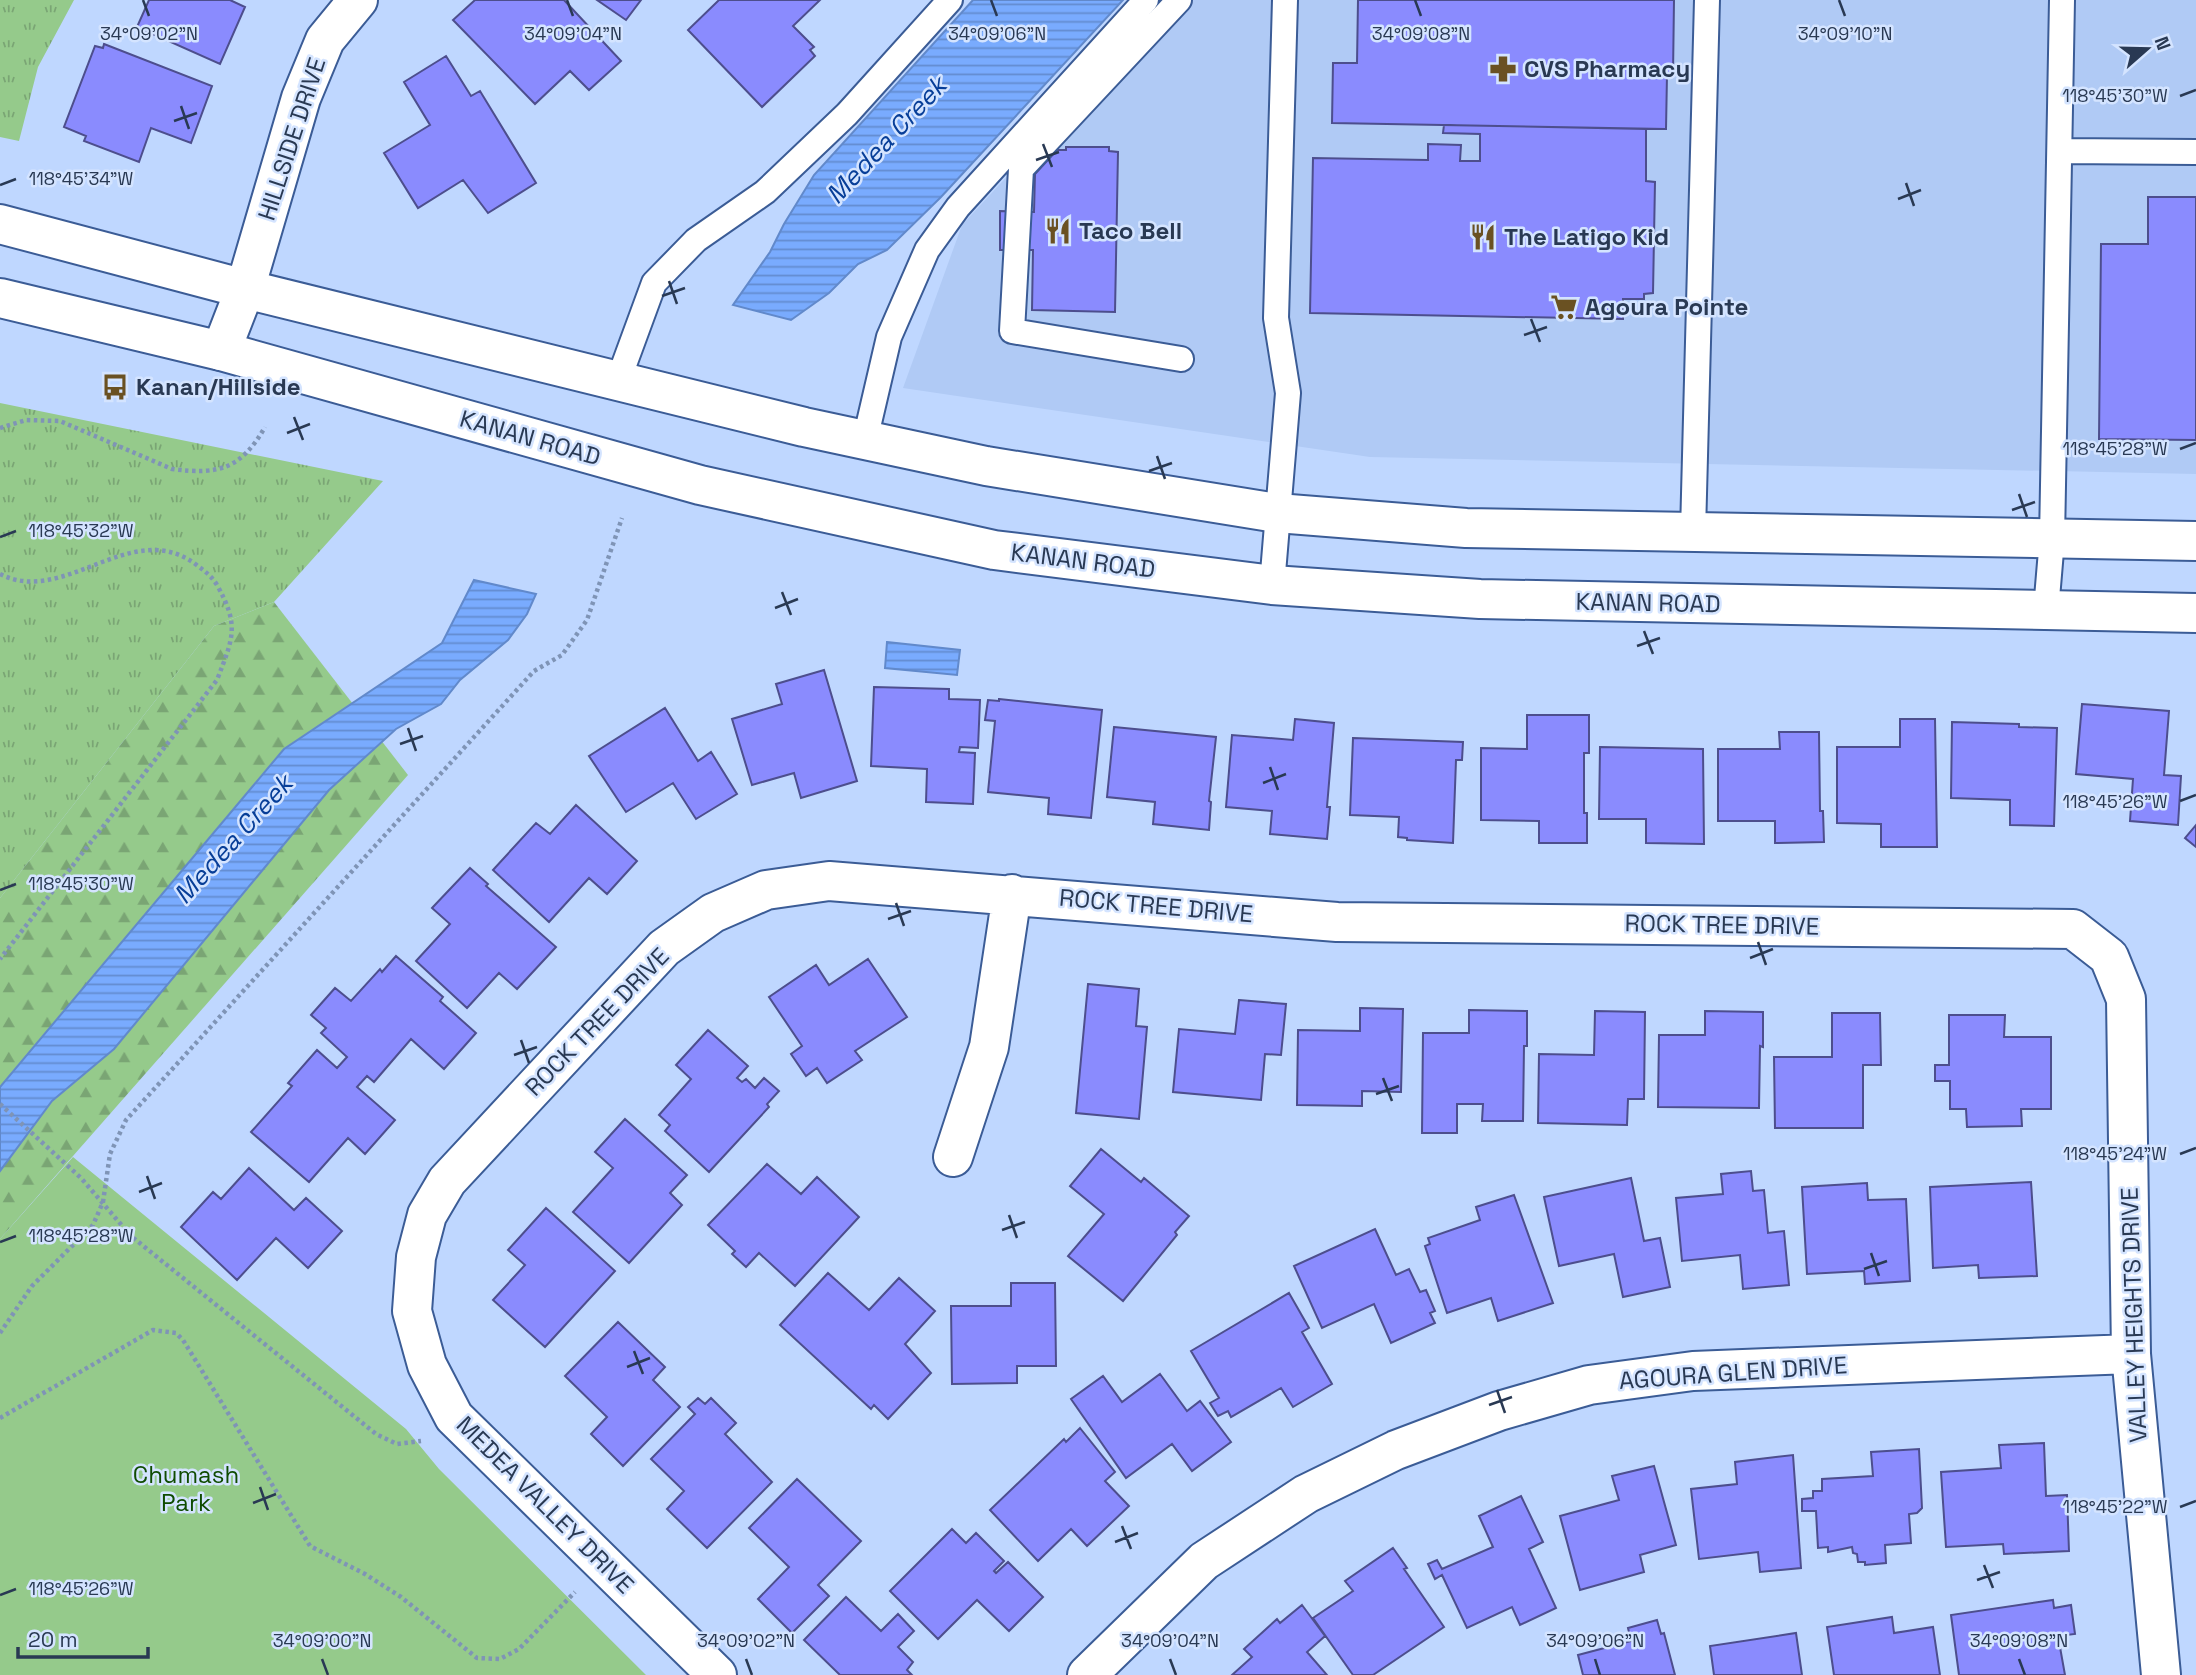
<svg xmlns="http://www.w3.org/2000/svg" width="2196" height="1675" viewBox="0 0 2196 1675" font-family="'Space Grotesk',sans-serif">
  <defs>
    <pattern id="grass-tufts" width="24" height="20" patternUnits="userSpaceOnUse" patternTransform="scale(1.75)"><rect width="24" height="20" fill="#95ca8b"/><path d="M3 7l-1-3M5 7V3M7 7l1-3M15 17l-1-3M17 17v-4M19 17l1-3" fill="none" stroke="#7aa574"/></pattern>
    <pattern id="forest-firs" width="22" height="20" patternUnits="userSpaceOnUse" patternTransform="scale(1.75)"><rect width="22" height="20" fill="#95ca8b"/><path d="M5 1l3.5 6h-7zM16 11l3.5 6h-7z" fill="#7aa574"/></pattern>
    <pattern id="water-rules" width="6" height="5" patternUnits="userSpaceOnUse" patternTransform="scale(1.75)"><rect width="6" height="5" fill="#79abfe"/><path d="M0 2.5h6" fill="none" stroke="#638cd0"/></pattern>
  </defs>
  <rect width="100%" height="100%" fill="#bfd7ff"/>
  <!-- built -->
  <path fill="#b0caf5" d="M1170 0H2196V474L1370 457 903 388 962 225Z"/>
  <!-- grass -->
  <path fill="url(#grass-tufts)" d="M0 0H74L38 67 19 141 0 137Z
    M0 403 383 481 274 602 214 626 0 898Z"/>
  <!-- forest -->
  <path fill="url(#forest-firs)" d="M274 602 408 775 0 1239V898L214 626Z"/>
  <!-- park -->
  <path fill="#95ca8b" d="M73 1157 406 1429 439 1469 646 1675H0V1239Z"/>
  <!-- water -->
  <path fill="url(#water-rules)" stroke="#6189cb" stroke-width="2" d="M973 0H1123L941 197 887 250 858 264 829 293 791 320 733 305 770 252 784 224 814 175Z
    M474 580 536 594 527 614 508 640 460 680 441 704 396 729 329 790 114 1049 52 1101 0 1171V1087L284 749 442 643Z
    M887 642 960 650 957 675 885 668Z"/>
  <!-- building -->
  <path fill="#8a8bfe" stroke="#4d4e8d" stroke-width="2" d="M149 0H230L245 7 220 64 137 27Z
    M475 0H564L621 61 589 90 570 71 535 104 453 20Z
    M597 0H641L626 20Z
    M719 0H820L793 26 814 47 810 50 815 56 762 107 688 30Z
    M1358 0H1674L1673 75H1667L1666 129 1332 123 1333 63H1357Z
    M104 44 212 86 191 143 151 128 139 162 84 141 86 136 64 127 95 46 103 48Z
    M446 56 471 96 480 91 536 183 488 213 463 180 418 208 384 153 430 125 404 82Z
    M1444 125 1646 129V181L1655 182 1653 293 1644 294V299H1623V319L1310 313 1313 158 1428 160V144L1461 145 1460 161H1480V134L1443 133Z
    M1066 147H1109V151L1118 152 1115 312 1032 310 1033 250H1000V211L1034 212 1035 174 1057 150H1066Z
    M2148 197H2196V440L2099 439 2101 244H2148Z
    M824 670 857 781 801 798 794 773 752 785 732 719 782 704 776 684Z
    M874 687 949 689V699L980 700 978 748 960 747 959 752 975 753 973 804 926 802 927 769 871 766Z
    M999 699 1102 710 1091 818 1048 814 1049 798 988 792 995 721 985 720 988 700 999 701Z
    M2082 704 2169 711 2164 775 2181 776 2178 825 2130 821 2133 779 2076 774Z
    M665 708 698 761 711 752 737 794 696 819 673 783 626 812 589 756Z
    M1527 715H1589V753H1584V813H1587V843H1539V821L1481 820V748L1527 749Z
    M1295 719 1334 723 1327 807H1330L1327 839 1270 834 1272 811 1226 807 1232 735 1293 740Z
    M1900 719H1935L1937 847H1881V824L1837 823V747H1900Z
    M1952 722 2019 724V727L2057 728 2054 826 2010 825V800L1951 798Z
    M1114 727 1216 737 1209 801 1211 802 1209 830 1153 824 1155 802 1107 797Z
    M1779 732H1819L1820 811H1823L1824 842 1775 843V821H1718V749H1780Z
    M1353 738 1463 742 1462 760H1456L1453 843 1407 840V838L1398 837 1399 817 1350 815Z
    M1600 747 1703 749 1704 844 1646 843V819H1599Z
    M576 805 637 861 607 894 589 878 549 922 493 870 536 823 550 834Z
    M2196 825V847L2185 838Z
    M470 868 488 884 486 886 556 947 517 989 499 973 467 1008 416 961 450 924 432 908Z
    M396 956 443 997 440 1001 476 1033 444 1069 411 1039 374 1082 367 1076 357 1087 395 1120 365 1154 348 1138 309 1182 251 1132 292 1086 288 1083 317 1050 337 1068 347 1057 321 1033 326 1028 311 1015 335 988 351 1001 380 969 382 972Z
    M868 959 907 1017 855 1051 862 1060 827 1083 817 1068 806 1076 791 1054 802 1046 769 997 816 965 829 985Z
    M1088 984 1139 989 1136 1026 1147 1027 1139 1119 1076 1113Z
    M1239 1000 1286 1004 1281 1055 1265 1054 1261 1100 1173 1092 1179 1029 1235 1034Z
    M1360 1008 1403 1009 1401 1092 1362 1091V1106L1297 1105 1298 1030 1360 1031Z
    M1469 1010 1527 1011V1046H1524L1523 1121H1482L1483 1104H1457V1133H1422L1423 1033H1469Z
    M1595 1011 1645 1012 1644 1099H1628L1627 1125 1538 1123 1539 1054 1594 1055Z
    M1705 1011 1763 1012V1047L1760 1046 1759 1108 1658 1107 1659 1035H1705Z
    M1832 1013H1880L1881 1065H1863V1128H1775L1774 1057H1832Z
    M1949 1015H2005L2004 1037H2051V1109H2021L2022 1126 1967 1127 1966 1109H1950V1081H1935V1065H1949Z
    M708 1030 748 1066 737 1078 742 1082 746 1079 755 1088 764 1078 779 1091 767 1104 769 1107 709 1172 665 1131 670 1125 659 1115 691 1079 676 1065Z
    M625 1119 687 1175 670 1193 682 1205 629 1263 573 1212 613 1168 595 1152Z
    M1101 1149 1141 1182 1144 1178 1189 1216 1175 1232 1177 1235 1123 1301 1068 1256 1104 1214 1070 1186Z
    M767 1164 801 1194 817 1177 859 1217 795 1286 759 1253 746 1267 732 1254 735 1251 708 1225Z
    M249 1168 294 1210 306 1198 342 1231 308 1268 276 1238 237 1280 181 1227 213 1192 221 1199Z
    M1751 1171 1753 1191 1764 1190 1768 1233 1784 1231 1789 1285 1743 1289 1740 1255 1682 1261 1676 1198 1723 1194 1721 1174Z
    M1631 1178 1644 1241 1660 1238 1670 1287 1623 1297 1614 1254 1559 1266 1544 1197Z
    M2031 1182 2037 1276 1979 1278 1978 1265 1933 1268 1930 1187Z
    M1867 1183 1868 1200 1906 1199 1910 1281 1865 1284 1864 1271 1807 1274 1802 1187Z
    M1514 1195 1553 1303 1498 1321 1491 1298 1447 1313 1425 1246 1430 1244 1428 1238 1480 1220 1476 1207Z
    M546 1208 615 1271 545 1347 493 1300 525 1265 508 1250Z
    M1375 1229 1396 1275 1409 1269 1420 1292 1426 1290 1435 1311 1430 1313 1435 1323 1391 1343 1374 1304 1322 1328 1294 1266Z
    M828 1273 869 1310 899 1278 935 1311 905 1344 931 1373 888 1419 874 1405 871 1409 780 1325Z
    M1011 1283H1055L1056 1366H1017V1383L952 1384 951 1306H1011Z
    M1289 1293 1309 1328 1302 1332 1332 1384 1293 1407 1281 1388 1231 1417 1228 1411 1218 1416 1210 1403 1219 1398 1191 1351Z
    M618 1322 665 1367 653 1380 680 1407 623 1466 591 1434 607 1417 565 1376Z
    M1160 1374 1187 1411 1200 1401 1231 1442 1192 1471 1172 1444 1126 1478 1071 1399 1103 1376 1122 1402Z
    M698 1398 705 1404 711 1398 736 1423 725 1434 772 1482 707 1548 667 1509 684 1491 651 1459 695 1414 688 1407Z
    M1080 1428 1115 1472 1105 1481 1129 1506 1087 1546 1071 1529 1038 1561 990 1510 1064 1439 1066 1442Z
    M2044 1443 2046 1496 2067 1495 2069 1551 2004 1554 2003 1544 1946 1547 1941 1472 2001 1468 1999 1445Z
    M1919 1449 1922 1508 1917 1513 1909 1514 1911 1543 1885 1545 1886 1563 1865 1565V1562H1858L1857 1554 1853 1553 1852 1547 1828 1552V1547L1818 1548 1816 1511H1802V1499L1813 1498V1491H1822V1479L1873 1476 1871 1452Z
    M1793 1455 1801 1568 1760 1572 1758 1552 1699 1559 1691 1489 1737 1484 1735 1462Z
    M1654 1466 1676 1545 1640 1555 1644 1572 1580 1590 1560 1516 1619 1500 1612 1476Z
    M797 1479 861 1541 818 1585 829 1596 792 1633 758 1599 789 1567 749 1528Z
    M1521 1496 1543 1542 1529 1549 1556 1608 1520 1625 1512 1607 1467 1628 1442 1575 1435 1579 1428 1564 1437 1560 1442 1569 1493 1547 1479 1516Z
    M952 1529 966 1543 976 1533 1004 1561 994 1571 996 1573 1008 1562 1043 1597 1009 1631 977 1600 938 1639 890 1591Z
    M1393 1548 1407 1568 1404 1569 1444 1627 1373 1675H1353L1313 1618 1353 1591 1345 1581Z
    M846 1597 881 1631 898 1614 914 1631 898 1647 913 1662 907 1670 912 1675H840L804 1640Z
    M2053 1600 2054 1608 2071 1605 2075 1634 2058 1636 2065 1675H1959L1951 1615Z
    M1302 1605 1325 1636 1307 1652 1327 1675H1232L1252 1657 1244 1649 1277 1619 1280 1623Z
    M1892 1617 1894 1633 1933 1627 1940 1675H1834L1827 1627Z
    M1657 1620 1661 1634 1664 1633 1675 1675H1583L1578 1655 1631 1641 1628 1628Z
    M1796 1633 1802 1675H1714L1710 1646Z"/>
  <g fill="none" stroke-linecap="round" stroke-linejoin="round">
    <!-- service casing -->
    <g stroke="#3b5c96" stroke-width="28">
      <path id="service" d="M1179 0 1021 169 1012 331 1181 359
        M2060 151 2196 152
        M618 381 654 283 696 240 765 192 847 114 950 0
        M865 440 889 337 927 250 958 207 1146 0
        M1693 532 1707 0
        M1272 585 1288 393 1276 318 1285 0
        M2046 610 2052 539 2062 0"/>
    </g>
    <!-- minor casing -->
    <g stroke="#3b5c96" stroke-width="42">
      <path id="minor" d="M221 351 245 289 301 98 325 40 358 0
        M953 1157 989 1047 1012 894
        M717 1675 454 1417 427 1365 412 1311 416 1257 427 1215 447 1181 664 948 713 913 766 890 829 881 1337 922 2073 929 2109 957 2126 999 2131 1354 2161 1675
        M1087 1675 1204 1561 1306 1494 1396 1450 1499 1411 1589 1385 1693 1371 2131 1354"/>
    </g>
    <!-- secondary casing -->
    <g stroke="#3b5c96" stroke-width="42">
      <path id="secondary" d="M0 224 245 289 804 427 986 466 1277 513 1466 528 2196 541
        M0 298 221 351 700 485 994 550 1272 585 1480 599 2196 613"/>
    </g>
    <!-- path -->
    <path stroke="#7f94b6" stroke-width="4.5" stroke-dasharray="3.5 3.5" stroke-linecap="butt" d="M0 428 26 420 60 421 172 469C219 475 241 469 265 427
      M0 574C64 607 130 518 194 563 203 570 211 575 217 585 240 626 233 638 217 680L0 959
      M0 1104 81 1178 131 1236 376 1434 397 1444 421 1441
      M0 1333 32 1286 93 1225 103 1202 110 1154 126 1120 534 671 562 655 587 620 622 518
      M0 1418 153 1330 176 1333 183 1340 310 1546 365 1574 401 1597 477 1658 500 1659 519 1649 575 1592"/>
    <!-- service -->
    <use href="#service" stroke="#fff" stroke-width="24"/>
    <!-- minor -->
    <use href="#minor" stroke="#fff" stroke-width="38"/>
    <!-- secondary -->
    <use href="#secondary" stroke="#fff" stroke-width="38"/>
  </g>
  <!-- ticks -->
  <path fill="none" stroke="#293953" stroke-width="2.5" d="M143 0 149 16M567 0 573 16M991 0 997 16M1415 0 1421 16M1839 0 1845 16M2180 96 2196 90M181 106 189 129M174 121 197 113M1043 144 1052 167M1036 160 1059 152M1906 183 1914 206M0 185 16 179M1898 199 1921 190M669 281 677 304M662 296 685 288M1531 319 1540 342M1524 335 1547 327M294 417 303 440M287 433 310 424M2180 449 2196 443M1157 456 1165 479M1149 471 1172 463M2019 494 2027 517M2012 510 2035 502M0 537 16 531M782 592 791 615M775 608 798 599M1644 631 1653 654M1637 646 1660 638M408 728 416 751M400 744 423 736M1270 767 1278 790M1263 783 1286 774M2180 801 2196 795M0 890 16 884M896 903 904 926M888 919 911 911M1758 942 1766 965M1750 958 1773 949M521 1040 529 1063M514 1055 537 1047M1383 1078 1392 1101M1376 1094 1399 1086M2180 1154 2196 1148M147 1176 155 1199M139 1192 162 1183M1009 1215 1017 1238M1002 1230 1025 1222M0 1242 16 1236M1871 1253 1879 1276M1864 1269 1887 1261M634 1351 643 1374M627 1367 650 1358M1497 1390 1505 1413M1489 1405 1512 1397M260 1487 268 1510M253 1503 276 1494M2180 1507 2196 1501M1122 1526 1131 1549M1115 1542 1138 1533M1984 1565 1993 1588M1977 1580 2000 1572M0 1595 16 1589M322 1659 328 1675M746 1659 752 1675M1170 1659 1176 1675M1595 1659 1600 1675M2019 1659 2025 1675"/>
  <!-- icons -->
  <defs>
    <g id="pharmacy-bare" transform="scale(2.1)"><path d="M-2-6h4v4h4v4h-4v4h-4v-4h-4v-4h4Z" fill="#6a5122" stroke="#d4e4ff" stroke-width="2.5" paint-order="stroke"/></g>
    <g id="restaurant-bare" transform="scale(2.1)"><path d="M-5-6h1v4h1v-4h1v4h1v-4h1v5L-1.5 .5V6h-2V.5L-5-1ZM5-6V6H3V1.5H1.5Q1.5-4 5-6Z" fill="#6a5122" stroke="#d4e4ff" stroke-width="2.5" paint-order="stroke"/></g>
    <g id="supermarket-bare" transform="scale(2.1)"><path d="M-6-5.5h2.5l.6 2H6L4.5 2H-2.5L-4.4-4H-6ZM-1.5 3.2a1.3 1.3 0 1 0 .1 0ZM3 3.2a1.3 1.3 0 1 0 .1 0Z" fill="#6a5122" stroke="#d4e4ff" stroke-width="2.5" paint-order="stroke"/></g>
    <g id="bus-bare" transform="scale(2.1)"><path d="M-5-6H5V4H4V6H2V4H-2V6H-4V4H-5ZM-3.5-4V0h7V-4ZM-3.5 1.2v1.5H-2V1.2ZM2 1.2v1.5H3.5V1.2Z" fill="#6a5122" stroke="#d4e4ff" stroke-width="2.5" paint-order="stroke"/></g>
  </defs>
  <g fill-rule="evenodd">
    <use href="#pharmacy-bare" x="1503" y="69"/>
    <use href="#restaurant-bare" x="1058" y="231"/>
    <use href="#restaurant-bare" x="1483" y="237"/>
    <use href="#supermarket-bare" x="1564" y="307"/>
    <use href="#bus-bare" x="115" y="387"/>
  </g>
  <g text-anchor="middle" stroke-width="5" stroke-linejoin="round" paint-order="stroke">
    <!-- poi labels -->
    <g font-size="24" font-weight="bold" fill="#293953" stroke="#d4e4ff" text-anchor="start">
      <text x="1524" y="77">CVS Pharmacy</text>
      <text x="1079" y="239">Taco Bell</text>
      <text x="1504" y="245">The Latigo Kid</text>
      <text x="1585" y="315">Agoura Pointe</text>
      <text x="136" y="395">Kanan/Hillside</text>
    </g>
    <!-- street labels -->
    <g font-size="24" fill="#293953" stroke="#d4e4ff">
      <text transform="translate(292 139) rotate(-72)" y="8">HILLSIDE DRIVE</text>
      <text transform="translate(530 438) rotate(16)" y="8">KANAN ROAD</text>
      <text transform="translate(1083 561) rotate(7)" y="8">KANAN ROAD</text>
      <text transform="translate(1648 603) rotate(1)" y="8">KANAN ROAD</text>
      <text transform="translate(1156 906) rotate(5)" y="8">ROCK TREE DRIVE</text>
      <text transform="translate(1722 925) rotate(1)" y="8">ROCK TREE DRIVE</text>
      <text transform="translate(597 1022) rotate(-46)" y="8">ROCK TREE DRIVE</text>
      <text transform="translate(2134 1315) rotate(-92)" y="8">VALLEY HEIGHTS DRIVE</text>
      <text transform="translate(1733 1373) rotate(-4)" y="8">AGOURA GLEN DRIVE</text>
      <text transform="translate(545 1505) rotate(45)" y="8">MEDEA VALLEY DRIVE</text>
    </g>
    <!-- park labels -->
    <g font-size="24" fill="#0f4c01" stroke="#d4e4ff">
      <text x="186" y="1483">Chumash<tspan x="186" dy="28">Park</tspan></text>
    </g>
    <!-- water labels -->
    <g font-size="26" font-style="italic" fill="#073e98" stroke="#d4e4ff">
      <text transform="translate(886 140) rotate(-47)" y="9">Medea Creek</text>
      <text transform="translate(233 839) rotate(-48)" y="9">Medea Creek</text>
    </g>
  </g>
  <g font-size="18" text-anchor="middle" fill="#293953" stroke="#d4e4ff" stroke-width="5" stroke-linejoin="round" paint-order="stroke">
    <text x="149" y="40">34°09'02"N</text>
    <text x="573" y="40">34°09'04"N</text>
    <text x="997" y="40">34°09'06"N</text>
    <text x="1421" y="40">34°09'08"N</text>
    <text x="1845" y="40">34°09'10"N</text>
    <text x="2115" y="102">118°45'30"W</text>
    <text x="81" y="185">118°45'34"W</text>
    <text x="2115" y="455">118°45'28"W</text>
    <text x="81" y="537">118°45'32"W</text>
    <text x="2115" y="808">118°45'26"W</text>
    <text x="81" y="890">118°45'30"W</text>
    <text x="2115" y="1160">118°45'24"W</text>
    <text x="81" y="1242">118°45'28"W</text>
    <text x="2115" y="1513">118°45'22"W</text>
    <text x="81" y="1595">118°45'26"W</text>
    <text x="322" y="1647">34°09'00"N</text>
    <text x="746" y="1647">34°09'02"N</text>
    <text x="1170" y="1647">34°09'04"N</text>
    <text x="1595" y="1647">34°09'06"N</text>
    <text x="2019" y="1647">34°09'08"N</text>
  </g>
  <!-- north arrow -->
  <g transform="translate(2147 49) rotate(70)" stroke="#d4e4ff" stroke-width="5" paint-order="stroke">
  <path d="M0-5L12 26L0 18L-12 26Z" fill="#293953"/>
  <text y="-10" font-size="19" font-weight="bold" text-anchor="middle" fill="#293953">N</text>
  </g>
  <!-- scale -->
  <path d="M18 1647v10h130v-10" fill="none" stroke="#293953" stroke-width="3.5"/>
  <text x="28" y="1647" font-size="21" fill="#293953" stroke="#d4e4ff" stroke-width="5" paint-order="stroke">20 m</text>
</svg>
